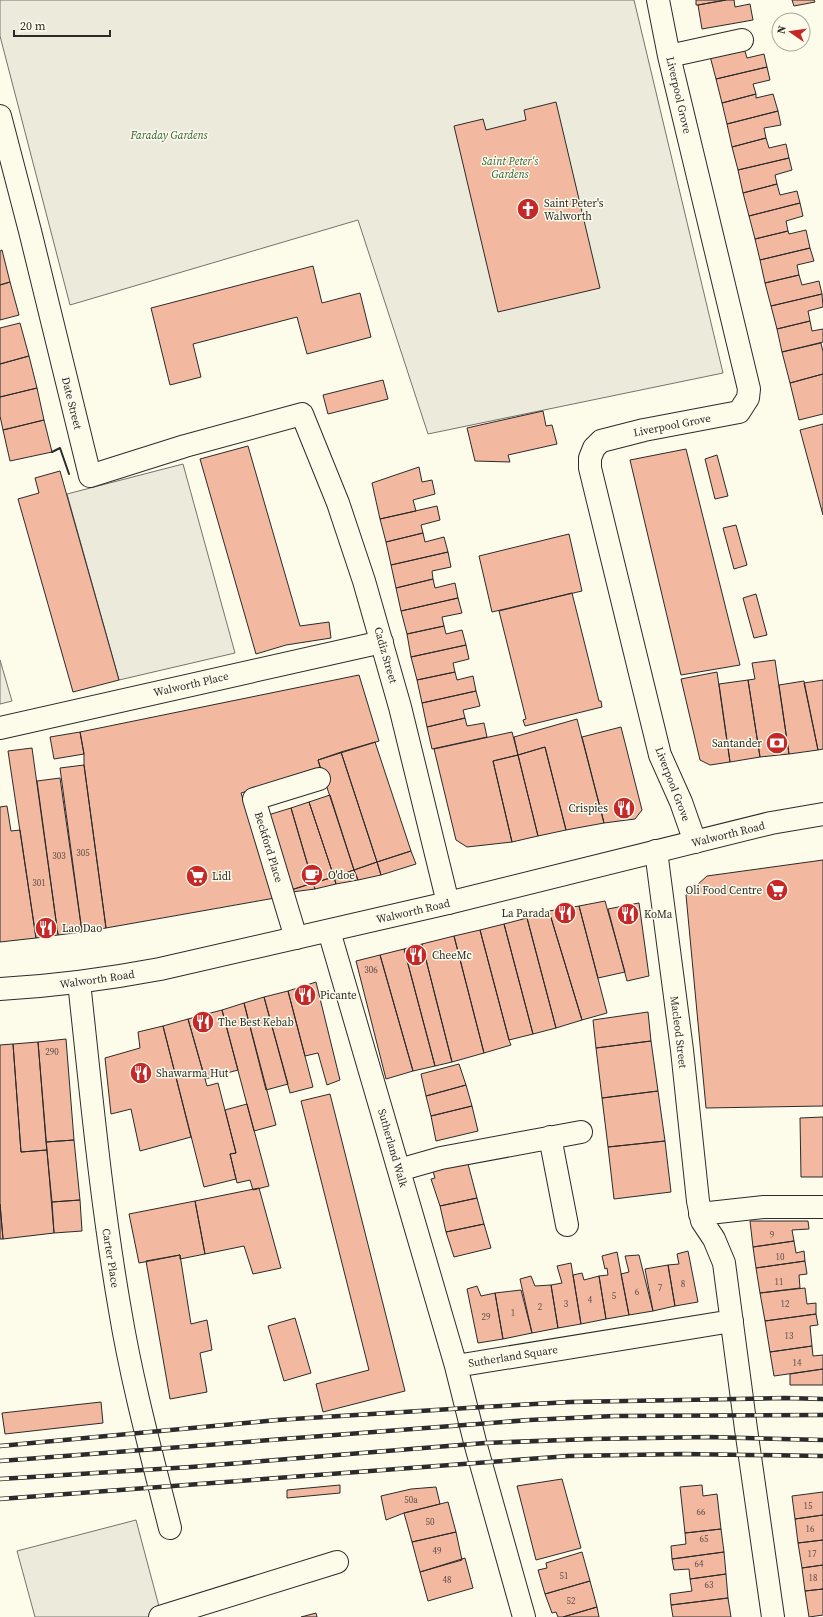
<svg xmlns="http://www.w3.org/2000/svg" width="823" height="1617" viewBox="0 0 823 1617" font-family="'Source Serif 4',serif">
  <rect width="100%" height="100%" fill="#fdfbea"/>
  <!-- green -->
  <path fill="#ecebdb" stroke="#74746e" d="M0 0H634L723 373 428 434 358 220 70 305 0 36Z
    M183 464 235 653 119 680 67 494Z
    M0 660 12 701 0 704Z
    M136 1520 161 1614 148 1617H35L17 1551Z"/>
  <!-- building -->
  <path fill="#f2b8a0" stroke="#2b2b2b" d="M696 0H726L698 5H696Z
    M726 0H734L735 7 750 4 753 20 702 29 698 5Z
    M792 0H814L815 2 794 6Z
    M744 48 747 58 764 54 767 67 716 79 710 56Z
    M767 67 770 80 753 84 756 94 722 103 716 79Z
    M756 94V98L773 94 778 111 727 124 722 103Z
    M556 102 600 288 498 312 454 126 483 119 486 130 526 120 524 110Z
    M778 111 781 125 764 128 766 138 732 147 727 124Z
    M766 138 769 148 786 144 789 158 738 170 732 147Z
    M789 158 792 170 775 175 777 184 743 193 738 170Z
    M777 184 780 195 797 191 800 203 749 216 743 193Z
    M800 203 803 216 786 221 788 231 755 239 749 216Z
    M806 230 810 248 760 260 755 239 788 231 789 234Z
    M810 248 814 261 797 265 799 275 765 283 760 260Z
    M2 250 10 282 0 285V251Z
    M313 266 322 303 360 293 371 337 307 354 297 317 193 344 201 377 170 385 151 308Z
    M799 275 802 285 819 281 822 294 771 306 765 283Z
    M10 282 19 315 0 320V285Z
    M822 294 823 307 808 311 810 321 777 329 771 306Z
    M810 321 812 331 823 329V342L782 352 777 329Z
    M20 323 29 356 0 364V328Z
    M821 343 823 352V374L790 383 782 352Z
    M29 356 37 388 0 397V364Z
    M823 374V414L799 420 790 383Z
    M383 380 388 399 328 414 323 395Z
    M37 388 44 420 3 430 0 416V397Z
    M543 411 546 426 552 425 557 444 508 455 510 462 475 461 467 428Z
    M44 420 52 452 10 461 3 430Z
    M823 424V515L800 430Z
    M248 446 300 626 329 622 331 638 286 645 256 654 200 459Z
    M686 449 740 665 681 675 630 460Z
    M717 455 728 496 715 499 705 459Z
    M419 467 422 482 432 480 435 494 413 500 416 511 380 519 372 483Z
    M60 471 119 680 73 692 18 499 39 493 35 478Z
    M437 506 440 520 421 525 423 533 386 542 380 519Z
    M736 525 747 565 734 569 723 528Z
    M423 533 425 542 444 537 448 552 391 565 386 542Z
    M569 534 582 591 492 612 479 556Z
    M448 552 451 567 432 571 433 579 396 588 391 565Z
    M433 579 435 588 455 583 458 598 401 611 396 588Z
    M572 593 599 701H601L602 707 525 726 523 720 526 719 499 611Z
    M756 594 767 635 754 638 743 598Z
    M458 598 462 613 442 617 444 626 407 634 401 611Z
    M444 626 446 634 462 630 466 645 411 657 407 634Z
    M466 645 469 659 453 663 455 672 417 680 411 657Z
    M775 660 789 754 760 757 748 680 755 679 752 663Z
    M455 672 457 680 473 676 476 691 422 703 417 680Z
    M717 672 730 762 710 765 700 760 681 679Z
    M359 675 379 741 318 760 321 770 241 793 275 898 106 928 84 765V754L80 732Z
    M748 680 760 757 730 762 719 684Z
    M823 680V749L818 750 804 683Z
    M804 681 818 750 789 754 779 685Z
    M476 691 480 706 463 710 465 718 427 727 422 703Z
    M465 718 467 726 484 723 487 737 432 749 427 727Z
    M577 719 604 823 566 830 545 747 518 755 514 737Z
    M621 727 642 810 635 819 604 823 582 737Z
    M80 732 84 754 54 759 50 737Z
    M512 732 518 755 493 761 512 842 467 847 456 840 434 749Z
    M375 742 411 851 377 862 341 752Z
    M545 747 566 830 538 836 518 755Z
    M32 748 58 935 36 938 8 751Z
    M341 752 377 862 354 870 318 760Z
    M518 755 538 836 512 842 493 761Z
    M84 765 106 928 82 932 60 768Z
    M60 778 82 932 58 935 37 781Z
    M330 795 354 870 334 877 309 802Z
    M309 802 334 877 313 883 291 808Z
    M7 806 11 831 20 830 36 938 0 942V807Z
    M291 808 313 883 291 890 268 815Z
    M411 851 416 864 381 875 377 862Z
    M823 860V1106L706 1108 686 895 707 876Z
    M377 862 381 875 358 880 354 870Z
    M354 870 358 880 336 884 334 877Z
    M334 877 336 884 315 889 313 883Z
    M313 883 315 889 292 892 291 890Z
    M605 901 625 972 598 978 579 906Z
    M639 903 649 976 627 981 608 909Z
    M579 906 607 1013 582 1020 549 911Z
    M549 911 582 1020 556 1028 527 918Z
    M527 918 556 1028 533 1034 504 924Z
    M504 924 533 1034 509 1040 480 930Z
    M480 930 509 1040 511 1045 484 1053 454 936Z
    M454 936 484 1053 452 1062 422 944Z
    M422 944 452 1062 435 1066 404 949Z
    M404 949 435 1066 413 1071 380 955Z
    M380 955 413 1071 386 1079 356 961Z
    M316 982 340 1080 327 1085 318 1053 305 1056 288 991Z
    M288 991 313 1087 290 1093 264 997Z
    M264 997 288 1084 266 1090 244 1003Z
    M244 1003 276 1125 254 1131 222 1010Z
    M222 1010 238 1070 205 1079 188 1019Z
    M648 1012 651 1041 596 1048 593 1020Z
    M188 1019 207 1086 218 1083 236 1153 230 1154 236 1179 204 1187 163 1026Z
    M163 1026 191 1137 140 1151 131 1109 111 1114 105 1058 140 1048 138 1032Z
    M66 1039 74 1140 46 1142 38 1042Z
    M651 1041 658 1091 602 1098 596 1048Z
    M38 1042 47 1150 21 1152 13 1044Z
    M13 1044 21 1152 47 1150 54 1233 3 1239 0 1204V1045Z
    M459 1064 466 1085 426 1096 421 1074Z
    M466 1085 472 1106 431 1116 426 1096Z
    M658 1091 665 1141 608 1147 602 1098Z
    M330 1094 405 1391 323 1412 316 1384 369 1370 301 1101Z
    M247 1104 269 1186 253 1190 250 1180 237 1183 230 1154 236 1153 225 1110Z
    M472 1106 478 1131 436 1141 431 1116Z
    M823 1117V1177H801L800 1118Z
    M74 1140 80 1200 52 1202 46 1142Z
    M665 1141 671 1192 614 1199 608 1147Z
    M468 1164 477 1198 440 1206 431 1179 435 1178 432 1168Z
    M259 1188 281 1268 253 1274 244 1246 205 1254 195 1201Z
    M477 1198 484 1224 446 1232 440 1206Z
    M80 1200 82 1231 54 1233 52 1202Z
    M195 1201 205 1254 180 1259V1255L139 1263 129 1214Z
    M0 1204 3 1239H0Z
    M750 1221H808L809 1229 792 1230 794 1241 753 1247Z
    M484 1224 491 1248 454 1257 446 1232Z
    M794 1241 796 1253 804 1251 805 1261 756 1268 753 1247Z
    M688 1251 698 1302 675 1306 668 1265 679 1264 677 1254Z
    M617 1252 629 1315 606 1319 599 1276 608 1275 607 1268 605 1269 602 1256Z
    M180 1255 191 1324 207 1320 212 1350 200 1353 207 1392 170 1399 146 1261Z
    M639 1255 653 1311 629 1315 621 1274 629 1272 625 1256Z
    M805 1261 807 1274 799 1275 800 1288 760 1293 756 1268Z
    M571 1263 581 1324 558 1328 551 1285 562 1283 557 1266Z
    M668 1265 675 1306 653 1311 645 1269Z
    M582 1273 584 1280 599 1276 606 1319 581 1324 573 1275Z
    M531 1276 535 1286 551 1285 558 1328 532 1333 520 1279Z
    M477 1286 481 1296 495 1293 503 1339 478 1343 467 1289Z
    M805 1288 807 1304 816 1303V1314L765 1321 760 1293Z
    M521 1290 532 1333 503 1339 495 1293Z
    M816 1314 818 1325 810 1326 812 1346 770 1352 765 1321Z
    M295 1318 311 1373 284 1381 268 1326Z
    M812 1346 813 1356 823 1355V1369L774 1376 770 1352Z
    M823 1369V1385H790V1374Z
    M101 1402 103 1423 5 1434 2 1413Z
    M562 1479 581 1548 536 1560 517 1486Z
    M340 1485V1493L287 1498V1490Z
    M702 1485 703 1496 717 1494 721 1529 685 1533 680 1487Z
    M436 1487 440 1504 404 1513 386 1520 381 1496 411 1489Z
    M823 1492V1515L795 1519 792 1496Z
    M448 1502 456 1532 412 1542 404 1513Z
    M823 1515V1540L798 1543 795 1519Z
    M721 1529 724 1552 672 1559 671 1546 686 1544 685 1533Z
    M456 1532 462 1560 420 1572 412 1542Z
    M823 1540V1565L802 1568 798 1543Z
    M582 1552 590 1581 545 1594 538 1570 547 1568 546 1563Z
    M724 1552 726 1574 690 1579 689 1569 674 1570 672 1559Z
    M465 1558 473 1588 428 1601 420 1572Z
    M823 1565V1589L805 1591 802 1568Z
    M726 1574 728 1598 671 1605 670 1594 692 1591 690 1579Z
    M590 1581 597 1607 563 1617H558L556 1612 552 1613 545 1594Z
    M823 1589V1615L809 1617 805 1591Z
    M728 1598 731 1617H673L671 1605Z
    M597 1607 599 1617H563Z
    M316 1613 317 1617H301Z"/>
  <g fill="none" stroke-linecap="round" stroke-linejoin="round">
    <!-- minor casing -->
    <g stroke="#2b2b2b" stroke-width="24">
      <path id="minor" d="M658 0 669 56 749 389 748 398 739 412 644 430 601 441 594 448 590 458V468L660 755 681 802 695 842
        M669 56 742 40
        M0 116 30 231 90 476 185 446 302 414 338 503 364 581 400 707 448 903
        M0 728 382 642
        M656 851 682 1050 698 1201 702 1221 714 1239 724 1263 746 1429 773 1617
        M329 931 456 1366 476 1446 524 1617
        M296 938 254 799 319 779
        M79 982C91 1092 101 1201 120 1310 132 1383 152 1456 170 1528
        M550 1137 567 1225
        M399 1170 441 1158 581 1132
        M700 1214 764 1207H823
        M456 1366 732 1321
        M160 1617 337 1562"/>
    </g>
    <!-- major casing -->
    <g stroke="#2b2b2b" stroke-width="24">
      <path id="major" d="M0 989C54 986 107 979 160 969L448 903 771 823 823 814"/>
    </g>
    <!-- minor -->
    <use href="#minor" stroke="#fdfbea" stroke-width="22"/>
    <!-- major -->
    <use href="#major" stroke="#fdfbea" stroke-width="22"/>
    <!-- rail casing -->
    <g stroke="#2b2b2b" stroke-width="4.5">
      <path id="rail" d="M0 1446 277 1420 483 1407 570 1402 785 1398 823 1399
        M0 1461 529 1420 614 1416 823 1415
        M0 1479 191 1467 485 1443 590 1439 709 1437 823 1440
        M0 1499 569 1456 684 1454 823 1456"/>
    </g>
    <!-- rail -->
    <use href="#rail" stroke="#fdfbea" stroke-width="3" stroke-dasharray="9" stroke-linecap="butt"/>
    <!-- wall -->
    <path stroke="#2b2b2b" stroke-width="2" d="M52 452 60 448 69 474"/>
  </g>
  <!-- icons -->
  <defs>
    <g id="church-disc" transform="scale(1.15)"><circle r="9.5" fill="#c62828" stroke="#fdfbea"/><path d="M-1.2-6h2.4v3.5h3.3v2.4h-3.3V6h-2.4V-.1h-3.3v-2.4h3.3Z" fill="#fff"/></g>
    <g id="bank-disc" transform="scale(1.15)"><circle r="9.5" fill="#c62828" stroke="#fdfbea"/><path d="M-6-4H6V4H-6ZM0-2.3a2.3 2.3 0 1 0 0 4.6a2.3 2.3 0 1 0 0-4.6Z" fill="#fff"/></g>
    <g id="restaurant-disc" transform="scale(1.15)"><circle r="9.5" fill="#c62828" stroke="#fdfbea"/><path d="M-5-6h1v4h1v-4h1v4h1v-4h1v5L-1.5 .5V6h-2V.5L-5-1ZM5-6V6H3V1.5H1.5Q1.5-4 5-6Z" fill="#fff"/></g>
    <g id="cafe-disc" transform="scale(1.15)"><circle r="9.5" fill="#c62828" stroke="#fdfbea"/><path d="M-5.5-4.5H6V0H3Q3 3.5 0 3.5H-2.5Q-5.5 3.5-5.5 0ZM3-3.2v2h1.7v-2ZM-6 4.5H4V6H-6Z" fill="#fff"/></g>
    <g id="supermarket-disc" transform="scale(1.15)"><circle r="9.5" fill="#c62828" stroke="#fdfbea"/><path d="M-6-5.5h2.5l.6 2H6L4.5 2H-2.5L-4.4-4H-6ZM-1.5 3.2a1.3 1.3 0 1 0 .1 0ZM3 3.2a1.3 1.3 0 1 0 .1 0Z" fill="#fff"/></g>
  </defs>
  <g fill-rule="evenodd">
    <use href="#church-disc" x="528" y="209"/>
    <use href="#bank-disc" x="777" y="743"/>
    <use href="#restaurant-disc" x="624" y="808"/>
    <use href="#cafe-disc" x="312" y="875"/>
    <use href="#supermarket-disc" x="197" y="876"/>
    <use href="#supermarket-disc" x="777" y="890"/>
    <use href="#restaurant-disc" x="565" y="913"/>
    <use href="#restaurant-disc" x="628" y="914"/>
    <use href="#restaurant-disc" x="46" y="928"/>
    <use href="#restaurant-disc" x="416" y="955"/>
    <use href="#restaurant-disc" x="305" y="995"/>
    <use href="#restaurant-disc" x="203" y="1022"/>
    <use href="#restaurant-disc" x="141" y="1073"/>
  </g>
  <g text-anchor="middle" stroke-width="3" stroke-linejoin="round" paint-order="stroke">
    <!-- number labels -->
    <g font-size="9" fill="#5d4e48">
      <text x="83" y="856">305</text>
      <text x="59" y="859">303</text>
      <text x="39" y="886">301</text>
      <text x="371" y="973">306</text>
      <text x="52" y="1055">290</text>
      <text x="772" y="1238">9</text>
      <text x="780" y="1260">10</text>
      <text x="779" y="1285">11</text>
      <text x="683" y="1287">8</text>
      <text x="660" y="1291">7</text>
      <text x="637" y="1295">6</text>
      <text x="614" y="1299">5</text>
      <text x="590" y="1303">4</text>
      <text x="566" y="1307">3</text>
      <text x="785" y="1307">12</text>
      <text x="540" y="1310">2</text>
      <text x="513" y="1316">1</text>
      <text x="486" y="1320">29</text>
      <text x="789" y="1339">13</text>
      <text x="797" y="1366">14</text>
      <text x="411" y="1503">50a</text>
      <text x="808" y="1509">15</text>
      <text x="701" y="1515">66</text>
      <text x="430" y="1525">50</text>
      <text x="810" y="1532">16</text>
      <text x="704" y="1542">65</text>
      <text x="437" y="1554">49</text>
      <text x="812" y="1557">17</text>
      <text x="699" y="1567">64</text>
      <text x="564" y="1579">51</text>
      <text x="813" y="1581">18</text>
      <text x="447" y="1583">48</text>
      <text x="709" y="1588">63</text>
      <text x="571" y="1604">52</text>
    </g>
    <!-- street labels -->
    <g font-size="11" fill="#2b2b2b" stroke="#fdfbea">
      <text transform="translate(679 95) rotate(77)" y="4">Liverpool Grove</text>
      <text transform="translate(72 403) rotate(76)" y="4">Date Street</text>
      <text transform="translate(672 425) rotate(-11)" y="4">Liverpool Grove</text>
      <text transform="translate(386 655) rotate(74)" y="4">Cadiz Street</text>
      <text transform="translate(191 684) rotate(-13)" y="4">Walworth Place</text>
      <text transform="translate(673 784) rotate(69)" y="4">Liverpool Grove</text>
      <text transform="translate(728 834) rotate(-14)" y="4">Walworth Road</text>
      <text transform="translate(269 847) rotate(73)" y="4">Beckford Place</text>
      <text transform="translate(413 911) rotate(-13)" y="4">Walworth Road</text>
      <text transform="translate(97 979) rotate(-8)" y="4">Walworth Road</text>
      <text transform="translate(679 1032) rotate(83)" y="4">Macleod Street</text>
      <text transform="translate(393 1148) rotate(74)" y="4">Sutherland Walk</text>
      <text transform="translate(111 1258) rotate(81)" y="4">Carter Place</text>
      <text transform="translate(513 1356) rotate(-9)" y="4">Sutherland Square</text>
    </g>
    <!-- park labels -->
    <g font-size="11" font-style="italic" fill="#34623c" stroke="#fdfbea">
      <text x="169" y="139">Faraday Gardens</text>
      <text x="510" y="165">Saint Peter's<tspan x="510" dy="13">Gardens</tspan></text>
    </g>
    <!-- poi labels -->
    <g font-size="11" fill="#2b2b2b" stroke="#fdfbea" text-anchor="start">
      <text x="544" y="207">Saint Peter's<tspan x="544" dy="13">Walworth</tspan></text>
      <text x="762" y="747" text-anchor="end">Santander</text>
      <text x="608" y="812" text-anchor="end">Crispies</text>
      <text x="328" y="879">O'doe</text>
      <text x="212" y="880">Lidl</text>
      <text x="762" y="894" text-anchor="end">Oli Food Centre</text>
      <text x="550" y="917" text-anchor="end">La Parada</text>
      <text x="644" y="918">KoMa</text>
      <text x="62" y="932">Lao Dao</text>
      <text x="432" y="959">CheeMc</text>
      <text x="320" y="999">Picante</text>
      <text x="218" y="1026">The Best Kebab</text>
      <text x="156" y="1077">Shawarma Hut</text>
    </g>
  </g>
  <!-- north arrow -->
  <g transform="translate(791 32) rotate(283)"><circle r="19" fill="#fdfbea" stroke="#a9a89e"/>
  <path d="M0-3L7 15L0 10L-7 15Z" fill="#c62828"/>
  <text y="-6" font-size="11" font-weight="bold" text-anchor="middle" fill="#2b2b2b">N</text>
  </g>
  <!-- scale -->
  <path d="M14 30v6h96v-6" fill="none" stroke="#2b2b2b" stroke-width="2"/>
  <text x="20" y="30" font-size="12" fill="#2b2b2b" stroke="#fdfbea" stroke-width="3" paint-order="stroke">20 m</text>
</svg>
